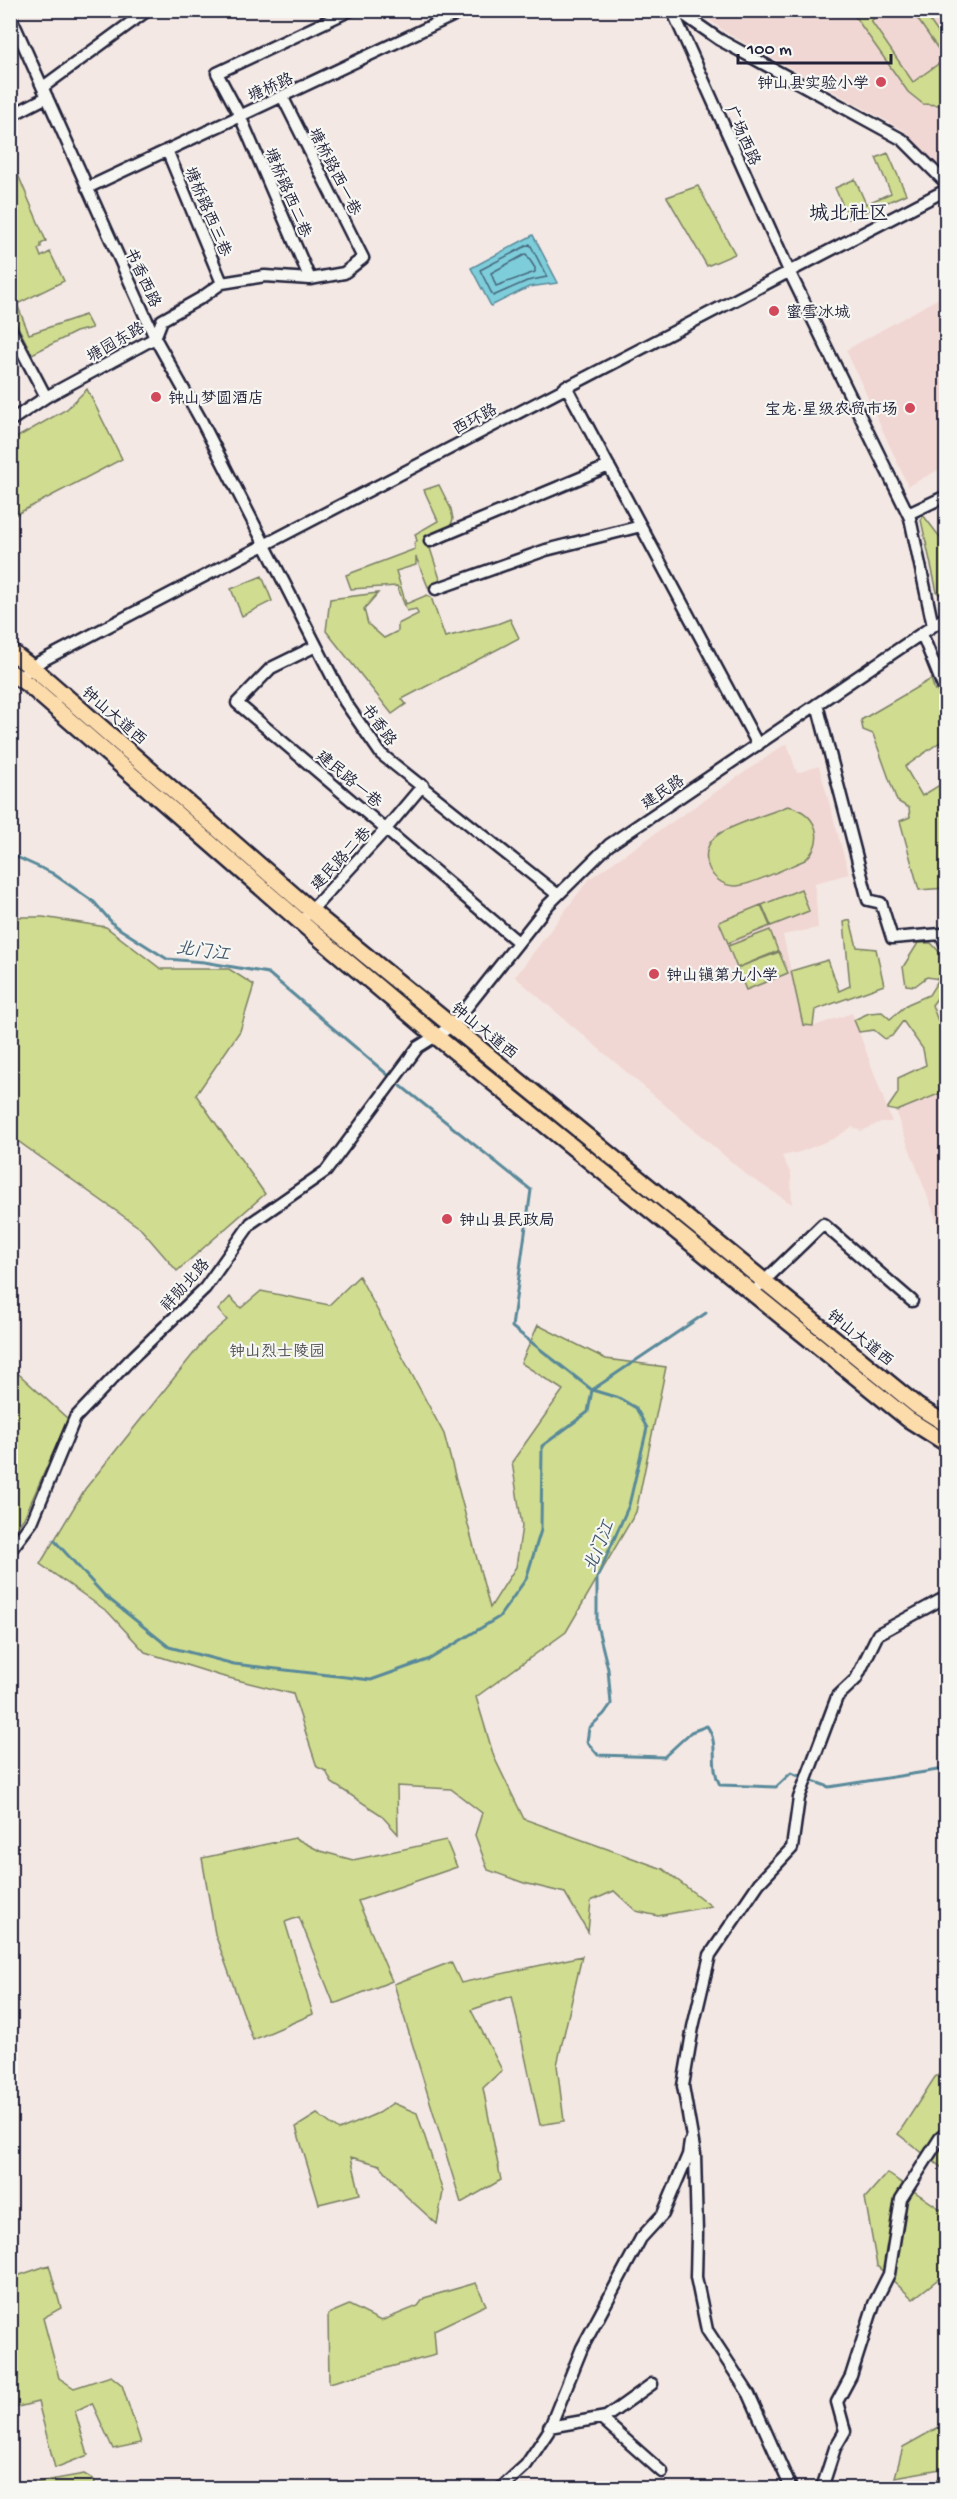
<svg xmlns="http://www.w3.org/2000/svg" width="957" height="2499" viewBox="0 0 957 2499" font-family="'Gochi Hand','LXGW WenKai TC',sans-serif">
  <rect width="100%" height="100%" fill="#f4e8e4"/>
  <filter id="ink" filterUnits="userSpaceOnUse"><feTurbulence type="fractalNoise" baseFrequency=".0167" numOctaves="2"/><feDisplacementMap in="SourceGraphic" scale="12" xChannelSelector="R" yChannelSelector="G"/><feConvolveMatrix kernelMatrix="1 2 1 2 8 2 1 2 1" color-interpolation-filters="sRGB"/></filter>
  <g filter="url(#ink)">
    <!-- built -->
    <path fill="#f1d7d3" d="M699 11H946V135L941 141 946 155V168L939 171 905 131 725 32Z
      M946 294V466L908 486 846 350Z
      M787 743 797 773 819 766 849 874 815 883 818 928 783 935 803 1025 814 1026 852 1013 892 1122H881L862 1131 852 1127 835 1138 800 1152 782 1156 791 1174 792 1204 748 1176 515 977 589 879Z
      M946 1092V1245L898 1119 897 1111Z"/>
    <!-- green -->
    <path fill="#d0dc8f" stroke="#797f65" stroke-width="1.5" d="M851 11H884L871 21 913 82 945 59 912 11H923L946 44V113L939 105 923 104 908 92Z
      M888 153 906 194 849 219 835 188 855 179 866 204 891 193 876 158Z
      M11 158 46 241 41 244V247L38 249 41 257 50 252 64 281 17 304 29 334 85 315 92 328 76 332 32 354 11 313Z
      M698 186 735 254 707 266 667 197Z
      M87 389 122 459 11 517V430L16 438 67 409Z
      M439 485 451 509 453 519 451 525 426 536 441 582 428 587 416 557V565L396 571 406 604 427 595 431 597 445 637 497 624 510 619 519 638 402 699 406 704 392 714 326 631 330 599 378 593 364 609 368 624 384 638 398 631V624L418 614 416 609 407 611 397 586 351 589 346 575 415 549 414 543 417 541 415 534 438 521 424 490Z
      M923 515 946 545V598H943L937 592 921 520Z
      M262 576 272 601 242 616 231 589Z
      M931 679 935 691 946 682V751L940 742 905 767 922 796 946 781V888L919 890 900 821 910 817 909 808 897 801 873 734 863 730 861 720Z
      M788 806C816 812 827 840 805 860 790 866 750 886 736 886 708 886 695 849 719 834 736 823 769 814 788 806Z
      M801 889 809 911 771 926 762 905Z
      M761 905 770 926 728 943 719 922Z
      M11 917H43L106 927 161 969H229L254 985 240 1031 196 1095 265 1194 177 1271 140 1228 19 1142 11 1140Z
      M850 920 857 947 876 949 884 985 815 1010 813 1026 803 1025 791 971 828 960 839 991 850 986 844 922Z
      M770 930 778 951 737 968 728 946Z
      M918 943H931C955 966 951 981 932 1005L946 1042V1091L897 1111 887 1109 898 1093V1078L926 1065 923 1049 903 1021 892 1036 885 1039 874 1030 859 1032 854 1020 869 1013 882 1012 890 1019 908 1004 929 995 939 979 927 977 915 986 906 985 903 967Z
      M779 952 788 973 746 990 737 968Z
      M359 1276 444 1434 490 1608 516 1567 522 1526 512 1462 563 1390 521 1363 538 1325 606 1359 666 1367 636 1512 566 1632 476 1697 494 1757 524 1819 663 1869 711 1906 658 1916 636 1911 614 1891 591 1901 588 1932 565 1893 524 1883 488 1870 475 1835 482 1813 451 1789 397 1786 398 1834 380 1814 332 1783 326 1771 317 1767 293 1694 221 1676 145 1652 108 1612 40 1564 85 1489 206 1338 227 1320 218 1310 230 1297 241 1308 261 1291 329 1305Z
      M11 1367 68 1419 24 1518 11 1535Z
      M295 1838 320 1851 353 1860 446 1840 457 1867 358 1901 392 1981 334 2004 299 1917 285 1922 313 2014 253 2040 215 1934 202 1858Z
      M582 1956 557 2065 564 2121 540 2125 512 1996 471 2010 502 2070 483 2088 501 2180 461 2203 394 1984 451 1962 461 1983Z
      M946 2070V2171L898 2134 935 2077Z
      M393 2103 417 2113 443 2192 437 2224 406 2196 380 2165 351 2157 360 2194 319 2204 296 2127 317 2114 339 2130 378 2113Z
      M887 2173 946 2213V2273L913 2299 877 2266 865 2198Z
      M49 2265 61 2308 43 2318 59 2378 74 2388 111 2376 122 2385 141 2443 113 2449 92 2403 75 2411 88 2455 55 2468 38 2402 10 2409 11 2348 16 2346 11 2278Z
      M476 2283 486 2305 434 2330 436 2355 329 2383 328 2314 349 2305 381 2321 418 2306 424 2298Z
      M946 2423V2488H932L946 2468 895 2477 903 2447Z
      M84 2474 94 2480 96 2488H11V2487Z"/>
    <!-- water -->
    <path fill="#7dcdda" stroke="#59899a" stroke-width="1.5" d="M533 235 558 283 529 287 491 306 471 268Z"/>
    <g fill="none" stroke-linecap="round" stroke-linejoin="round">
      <!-- shore -->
      <path stroke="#46667b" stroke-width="1.5" d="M530 244 547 277 527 281 493 296 480 270Z
        M526 254 535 268V272L496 286 491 273Z"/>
      <!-- stream -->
      <path stroke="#59899a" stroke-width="3" d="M10 854 52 873 94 902 115 926 167 959 204 962 268 973 388 1075
        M401 1086 531 1190 512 1327 592 1390 619 1398 636 1408 647 1428 629 1505 597 1578V1625L608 1669 611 1704 604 1714 589 1728 587 1742 598 1755 664 1757 691 1732 707 1726C720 1744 709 1766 720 1785L776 1787 791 1773 829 1787 938 1770 946 1772
        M54 1540 104 1595 169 1647 234 1664 371 1680 430 1659 499 1617 526 1579 541 1530 542 1446 588 1412 592 1390 706 1313"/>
      <!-- minor casing -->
      <g stroke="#22223b" stroke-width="15">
        <path id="minor" d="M672 10 789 271 910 518 933 626
          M677 10 720 40 903 140 946 183
          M10 15 155 338 202 422 345 702 381 754 558 895
          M43 87 148 10
          M10 116 47 97
          M167 150 222 283
          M87 188 465 10
          M310 279 240 116 217 73 351 10
          M10 328 46 397
          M566 386 758 745
          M10 421 46 397 155 338 162 320 201 298 222 283 265 276 310 279 344 273 363 258 283 98
          M908 514 946 496
          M430 541 609 466
          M436 589 546 550 641 526
          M922 634 946 694
          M316 646 271 668 237 703 518 942
          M20 680 30 667 946 190
          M817 704 868 900 881 903 892 938 941 934 945 944
          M307 915 386 829 423 785
          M759 1286 823 1224 912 1301
          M10 1551 32 1522 75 1418 131 1359 205 1288 251 1223 326 1171 418 1047 452 1026 548 905 609 845 946 617
          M601 2418 662 2472
          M549 2427 606 2417 652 2384
          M501 2488 526 2465 548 2432 582 2348 641 2238 663 2214 688 2155 690 2142
          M791 2488 749 2394 707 2330 696 2277 697 2234 695 2154 683 2086 693 2027 710 1955 759 1883 792 1848 799 1798 837 1697 856 1679 878 1634 946 1597
          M822 2488 835 2448 845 2431 837 2402 851 2376 874 2304 889 2274 901 2199 940 2138 946 2133"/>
      </g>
      <!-- highway casing -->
      <g stroke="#22223b" stroke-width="20">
        <path id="highway" d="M10 651 40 674 321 919 917 1406 946 1424
          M10 672 30 686 311 931 437 1037 908 1419 946 1443"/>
      </g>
      <!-- minor -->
      <use href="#minor" stroke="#f6f6f2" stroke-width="10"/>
      <!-- highway -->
      <use href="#highway" stroke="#fddcac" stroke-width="15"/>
    </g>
  </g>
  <!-- markers -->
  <g fill="#d1495b" stroke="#f6f6f2" stroke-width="2">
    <circle cx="881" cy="82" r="6"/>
    <circle cx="774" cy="311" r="6"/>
    <circle cx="156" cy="397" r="6"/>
    <circle cx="910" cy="408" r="6"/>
    <circle cx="654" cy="974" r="6"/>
    <circle cx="447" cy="1219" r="6"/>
  </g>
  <g text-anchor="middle" stroke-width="4.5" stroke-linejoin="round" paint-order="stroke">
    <!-- poi labels -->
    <g font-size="16" fill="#22223b" stroke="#f6f6f2" text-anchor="start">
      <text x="869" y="88" text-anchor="end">钟山县实验小学</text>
      <text x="786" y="317">蜜雪冰城</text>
      <text x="168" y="403">钟山梦圆酒店</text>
      <text x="898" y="414" text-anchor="end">宝龙·星级农贸市场</text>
      <text x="666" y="980">钟山镇第九小学</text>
      <text x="459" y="1225">钟山县民政局</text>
    </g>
    <!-- street labels -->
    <g font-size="16" fill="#22223b" stroke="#f6f6f2">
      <text transform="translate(270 86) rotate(-24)" y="6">塘桥路</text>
      <text transform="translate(744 135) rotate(66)" y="6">广场西路</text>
      <text transform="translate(336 171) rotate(63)" y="6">塘桥路西一巷</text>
      <text transform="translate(289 192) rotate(67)" y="6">塘桥路西二巷</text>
      <text transform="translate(209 211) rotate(67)" y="6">塘桥路西三巷</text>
      <text transform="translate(144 277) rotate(65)" y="6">书香西路</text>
      <text transform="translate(115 341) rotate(-30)" y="6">塘园东路</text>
      <text transform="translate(474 418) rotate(-28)" y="6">西环路</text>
      <text transform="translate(115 715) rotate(41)" y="6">钟山大道西</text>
      <text transform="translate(380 724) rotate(54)" y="6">书香路</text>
      <text transform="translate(350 778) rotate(40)" y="6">建民路一巷</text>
      <text transform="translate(662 791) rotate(-34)" y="6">建民路</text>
      <text transform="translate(340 858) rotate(-47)" y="6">建民路二巷</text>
      <text transform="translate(485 1030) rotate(39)" y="6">钟山大道西</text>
      <text transform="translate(184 1284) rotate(-48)" y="6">祥勋北路</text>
      <text transform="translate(861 1337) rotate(39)" y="6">钟山大道西</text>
    </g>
    <!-- park labels -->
    <g font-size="16" fill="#4e5050" stroke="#f6f6f2">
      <text x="277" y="1356">钟山烈士陵园</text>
    </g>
    <!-- water labels -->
    <g font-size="18" font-style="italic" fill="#3d556b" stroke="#f6f6f2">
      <text transform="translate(203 950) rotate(8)" y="6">北门江</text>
      <text transform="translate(598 1546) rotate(-68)" y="6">北门江</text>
    </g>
    <!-- quarter labels -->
    <g font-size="20" fill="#22223b" stroke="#f6f6f2">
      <text x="849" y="219">城北社区</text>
    </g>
  </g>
  <!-- margin -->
  <rect width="957" height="2499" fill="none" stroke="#f6f6f2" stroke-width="36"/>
  <rect x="18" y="18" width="921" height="2463" fill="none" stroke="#22223b" stroke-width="2" filter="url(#ink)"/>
  <!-- scale -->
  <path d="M738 54v9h153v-9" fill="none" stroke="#22223b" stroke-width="3"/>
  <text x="747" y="54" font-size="18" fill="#22223b" stroke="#f6f6f2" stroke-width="4.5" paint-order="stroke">100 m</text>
</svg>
